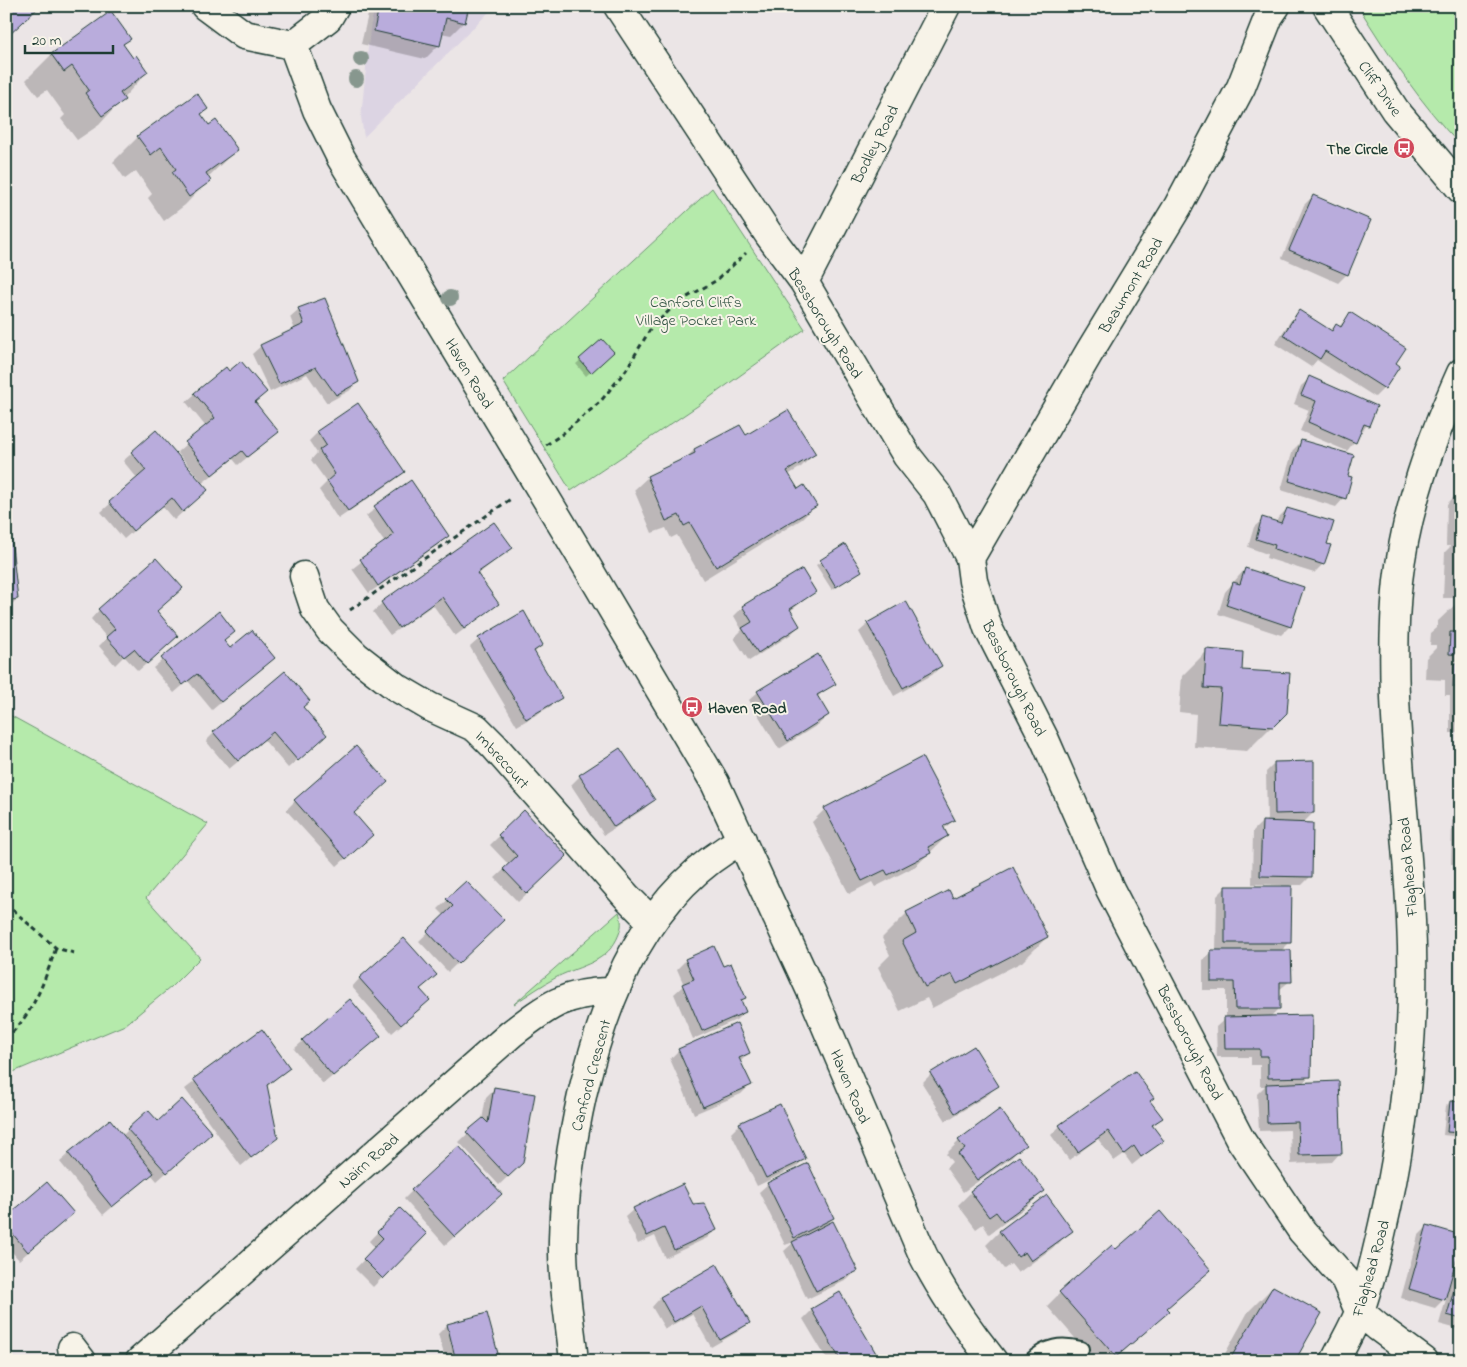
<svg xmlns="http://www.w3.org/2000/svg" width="1467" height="1367" viewBox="0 0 1467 1367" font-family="'Indie Flower',sans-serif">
  <rect width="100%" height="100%" fill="#ebe5e6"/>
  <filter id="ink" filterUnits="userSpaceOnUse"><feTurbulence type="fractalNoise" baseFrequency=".02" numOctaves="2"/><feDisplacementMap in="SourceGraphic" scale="10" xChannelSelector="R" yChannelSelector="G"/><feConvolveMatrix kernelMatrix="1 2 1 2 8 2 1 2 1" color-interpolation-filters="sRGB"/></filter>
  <g filter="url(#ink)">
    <!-- built -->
    <path fill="#dcd4e3" d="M375 6H495L364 137 361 117 370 29Z"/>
    <!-- green -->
    <path fill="#b5eaab" stroke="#6a9470" d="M1358 6H1461V146C1421 104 1389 56 1358 6Z
      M712 188 805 329 699 405 571 491 503 381Z
      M6 713 208 824 146 898 200 958 171 987 125 1025 6 1075Z
      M619 912C622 921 622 926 619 934 608 963 581 965 557 977 542 985 528 995 514 1004Z"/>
    <!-- shadow -->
    <path fill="#0003" d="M370 6H468L464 22 451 35 441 33 439 45 425 59 361 44Z
      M111 12 130 38 123 45 133 59 147 72 99 125 77 140 61 119 65 115 47 90 38 96 26 80 51 55Z
      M207 109 201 115 209 127 236 150 207 178 209 180 185 205 164 221 148 198 152 194 136 171 125 179 113 162 138 137Z
      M1313 196 1347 274 1338 283 1282 258 1304 205Z
      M299 309 358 382 349 391 327 403 307 374 270 392 252 354 261 346 295 330 290 317Z
      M1299 312 1330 331 1336 325 1339 327 1350 314 1394 364 1384 388 1375 397 1317 360 1311 367 1275 344 1291 320Z
      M602 341 612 352 586 376 576 364Z
      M229 373 254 403 268 440 238 465 233 459 201 484 197 499 174 520 162 506 124 539 101 512 138 479 123 461 132 453 197 480 199 478 177 452 206 427 186 402 195 394Z
      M1310 378 1376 406 1367 425 1347 451 1300 431 1309 410 1294 404 1301 386Z
      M358 405 404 471 395 480 338 519 319 490 327 482 311 460 317 453 309 441 318 432Z
      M745 436 814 454 801 467 788 475 798 491 815 506 802 519 703 580 677 535 671 538 666 528 652 533 634 490 648 477 685 459 694 450Z
      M1302 441 1346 477 1344 498 1336 507 1281 490 1293 450Z
      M410 482 448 536 439 544 369 593 352 569 385 543 366 516Z
      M1461 490V598H1443L1445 552 1451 546H1446L1447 504Z
      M1287 509 1326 545 1323 564 1314 573 1266 558 1267 554 1248 547 1254 527 1263 519 1276 523 1278 518Z
      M6 530 17 599 6 610Z
      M845 546 856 574 832 590 816 565Z
      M511 548 477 575 498 604 455 636 433 605 390 635 373 612 382 603Z
      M1245 569 1290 626 1281 635 1218 614 1225 592Z
      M801 571 815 592 790 611 799 626 790 635 749 661 734 638 742 630 734 616 743 607Z
      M1461 599V733H1450V695H1445V680L1425 679 1426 658 1436 648V645H1430L1431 633 1437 628V622Z
      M99 610 156 611 168 645 138 671 124 656 115 665 99 646 107 638 91 619Z
      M218 613 234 632 223 642 230 650 273 658 212 710 188 681 174 693 153 668Z
      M868 624 941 666 932 675 894 696 859 632Z
      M479 639 542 645 534 653 560 698 551 706 517 726 470 647Z
      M1207 651 1240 671 1286 712 1247 751 1194 747 1196 714 1179 712 1182 676Z
      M834 683 817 697 828 715 819 724 779 749 749 700 758 692Z
      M302 707 326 735 288 768 264 740 229 769 206 741 214 733Z
      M1275 763 1313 813 1302 824 1310 877 1302 885H1290V942L1281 951 1290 981 1279 990V1008L1270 1017 1309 1076 1302 1084 1340 1153 1332 1162 1291 1164 1290 1130 1259 1131 1257 1094 1265 1086H1260V1065H1251V1057H1217L1216 1027 1226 1018V990H1203V960L1212 952H1216L1217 896 1226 887H1282V885L1252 884 1253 831 1262 822 1267 823 1266 772Z
      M580 776 653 800 644 809 604 835 571 785Z
      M295 801 353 813 363 843 337 866 286 810Z
      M825 809 953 820 943 830 947 836 916 866 875 887 872 882 849 894 812 822Z
      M524 812 557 865 518 902 495 878 509 865 490 845Z
      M1460 812 1461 864H1451L1452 821Z
      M1461 869V922H1458L1460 899 1456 898 1457 873Z
      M466 882 493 929 448 972 419 941 445 916 438 909Z
      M949 891 953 899 1047 937 1022 962 932 1008 927 998 900 1011 878 967 890 955 882 938 907 913Z
      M686 960 722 968 745 998 741 1002 745 1012 736 1020 693 1039 674 994 684 985 677 969Z
      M360 978 426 984 419 990 420 1009 392 1033 352 987Z
      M350 1000 371 1044 323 1084 294 1049Z
      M261 1031 289 1068 266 1087 277 1137 241 1166 185 1089Z
      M679 1050 749 1053 740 1062 750 1085 741 1094 694 1114 670 1059Z
      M1461 1059V1087L1458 1086Z
      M931 1074 997 1085 989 1094 946 1121 922 1083Z
      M495 1088 522 1163 499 1185 459 1142 482 1120 486 1097Z
      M1149 1101 1161 1118 1152 1127 1162 1141 1132 1165 1124 1154 1114 1161 1098 1139 1069 1160 1051 1135 1060 1126Z
      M1450 1102 1461 1103V1137L1443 1135 1446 1106Z
      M158 1123 202 1141 157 1181 151 1174 103 1215 60 1162 69 1154 122 1136 128 1130Z
      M740 1124 805 1158 796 1167 757 1186 731 1133Z
      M959 1141 1024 1144 1011 1158 963 1192 946 1168 952 1162 946 1154Z
      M768 1184 833 1218 824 1227 856 1271 847 1280 807 1299 784 1251 794 1242 785 1245 759 1192Z
      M412 1191 492 1203 445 1245 404 1199Z
      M1043 1191 1030 1204 989 1234 983 1224 976 1229 958 1205 971 1192Z
      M1047 1197 1071 1230 1058 1244 1018 1273 1011 1264 1004 1269 986 1245 999 1232Z
      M400 1209 425 1234 373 1287 355 1269 375 1248 369 1241Z
      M634 1209 716 1229 707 1238 665 1258 655 1236 638 1244 625 1217Z
      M6 1219 64 1221 19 1260 6 1245Z
      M1427 1227 1453 1268 1461 1260V1330L1439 1324 1447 1296 1435 1308 1401 1298 1418 1236Z
      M1116 1251 1196 1283 1166 1309 1155 1324 1112 1361H1095L1047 1306 1060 1293Z
      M716 1266 748 1322 739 1331 711 1347 692 1314 665 1329 652 1307 660 1298Z
      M1273 1287 1294 1361H1221L1248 1312Z
      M812 1310 878 1361H828L803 1319Z
      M486 1314 499 1361H446L438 1334 447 1325Z"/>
    <!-- building -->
    <path fill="#b9acdc" stroke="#1f3d34" d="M6 6H40L6 38Z
      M379 6H469L465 23 446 18 440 46 374 31Z
      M111 11 131 39 123 44 133 58 136 55 148 72 120 93 125 100 102 116 85 93 89 90 72 66 64 72 51 54Z
      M197 93 208 109 201 114 209 125 216 120 238 150 206 173 211 181 189 197 172 172 176 169 161 147 151 155 137 136Z
      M1313 195 1371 220 1348 275 1289 250Z
      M325 298 359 382 336 395 316 367 279 384 260 345 304 324 298 308Z
      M1299 310 1332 331 1336 324 1341 327 1350 312 1406 348 1396 363 1400 366 1385 389 1325 351 1320 359 1283 335Z
      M602 339 614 352 591 373 579 359Z
      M241 361 267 392 255 402 279 432 247 457 242 451 212 475 185 442 215 418 194 393 226 367 229 371Z
      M1309 376 1377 406 1369 426 1364 424 1356 443 1308 422 1316 401 1301 395Z
      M358 403 405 472 348 511 327 481 335 474 319 450 326 445 317 431Z
      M788 410 816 454 787 471 798 489 804 485 817 506 716 567 690 523 684 526 679 515 666 521 647 476 695 453 694 449 740 425 746 435Z
      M156 430 208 490 183 512 172 498 133 531 109 502 146 470 131 452Z
      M1301 440 1354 455 1348 476 1352 477 1346 499 1289 481Z
      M411 480 449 536 378 586 360 559 394 535 374 506Z
      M1287 508 1334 522 1327 544 1331 545 1324 565 1274 549 1275 545 1256 539 1262 517 1281 523Z
      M494 522 513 548 477 573 499 604 464 629 442 597 399 628 381 602Z
      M6 528H10L18 599 6 601Z
      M845 544 862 571 836 587 820 560Z
      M156 558 183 588 157 611 178 636 147 664 134 649 124 657 106 637 115 629 98 609Z
      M1245 568 1304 587 1291 627 1226 605 1233 582 1240 584Z
      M802 569 816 592 790 609 800 626 758 653 742 628 752 622 742 606Z
      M906 601 942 666 903 688 867 623Z
      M1456 607H1461V655L1449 654 1450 632H1460L1461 621 1455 620Z
      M219 611 235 632 224 641 230 648 252 630 275 658 221 702 197 674 183 685 161 658Z
      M524 611 543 645 534 651 562 698 526 719 478 638Z
      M1206 649 1243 652 1242 670 1290 673 1287 713 1273 727 1218 723 1221 689 1204 688Z
      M818 654 836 684 817 695 829 715 788 741 757 691Z
      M1454 663H1461V725H1458L1457 712 1458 687H1453Z
      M285 671 310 701 303 707 327 735 298 761 273 732 238 761 213 732Z
      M356 746 388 782 354 813 373 835 346 859 294 800Z
      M620 748 655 800 614 827 579 775Z
      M922 757 955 820 943 826 948 836 928 847 931 853 888 875 885 870 862 881 824 808Z
      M1314 761V813L1275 814 1274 762Z
      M524 810 567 856 527 894 503 869 517 856 498 835Z
      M1262 821 1313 823 1312 877 1260 876Z
      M1013 867 1048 937 957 984 952 974 925 987 902 941 916 933 906 912 949 890 953 898Z
      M466 881 504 920 458 964 427 931 453 906 446 899Z
      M1225 886H1292L1291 943H1225Z
      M404 938 437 975 420 989 430 1000 401 1025 359 978Z
      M714 946 723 966 731 963 746 998 741 1000 746 1012 702 1031 682 984 694 979 685 959Z
      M1211 950H1291L1292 982H1280V1009H1235L1234 982H1211Z
      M350 999 381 1036 333 1076 302 1040Z
      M1312 1015 1311 1077 1268 1078V1056H1260V1049H1225L1224 1017Z
      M737 1023 750 1053 739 1058 752 1085 703 1107 678 1049Z
      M262 1029 290 1068 267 1085 278 1138 251 1158 193 1079Z
      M974 1046 999 1086 955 1113 930 1073Z
      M1135 1071 1154 1098 1150 1101 1163 1118 1152 1125 1164 1141 1141 1157 1134 1146 1124 1154 1108 1131 1078 1152 1059 1125Z
      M1339 1081 1342 1154 1299 1155 1298 1122 1267 1123 1266 1084Z
      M494 1087 535 1094 523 1163 508 1177 466 1132 483 1118 488 1123Z
      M182 1099 212 1133 167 1173 127 1129 148 1110 158 1121Z
      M1450 1101 1461 1102V1133L1447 1132Z
      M780 1104 806 1159 766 1178 739 1123Z
      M1000 1109 1026 1145 977 1180 958 1154 965 1149 958 1140Z
      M110 1119 154 1173 112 1207 68 1153Z
      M459 1146 502 1194 455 1237 411 1190Z
      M1019 1156 1045 1191 1003 1221 996 1212 989 1217 970 1191Z
      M808 1163 834 1218 794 1238 767 1183Z
      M47 1182 74 1213 28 1252 6 1226V1217Z
      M683 1184 693 1204 704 1203 717 1230 674 1250 664 1228 647 1236 633 1208Z
      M1047 1195 1073 1231 1031 1261 1025 1252 1018 1257 999 1231Z
      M400 1208 427 1234 383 1279 363 1259 383 1238 377 1232Z
      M1160 1211 1211 1270 1167 1308 1170 1311 1116 1357 1059 1292 1112 1245 1116 1249Z
      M833 1221 858 1271 816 1291 792 1242Z
      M1427 1225 1461 1235V1244L1445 1300 1409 1289Z
      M717 1264 750 1323 720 1340 701 1306 674 1322 660 1297Z
      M1461 1265V1319L1447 1315Z
      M1273 1286 1322 1313 1295 1361H1229Z
      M840 1292 880 1360 879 1361H841L811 1309Z
      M487 1313 500 1361H456L447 1324Z"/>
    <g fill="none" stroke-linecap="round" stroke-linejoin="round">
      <!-- service casing -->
      <g stroke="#1f3d34" stroke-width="18">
        <path id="service" d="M1031 1361C1046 1346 1061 1344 1081 1349"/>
      </g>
      <!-- minor casing -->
      <g stroke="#1f3d34" stroke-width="31">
        <path id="minor" d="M618 6 769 235 804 282 907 456 937 494 970 558 973 581 988 628 1045 740 1110 889 1240 1139 1302 1231 1345 1279 1359 1311 1378 1327 1424 1361
          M1327 6 1395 110 1461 189
          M804 282 946 6
          M970 558 1090 351 1178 206 1241 87 1269 16 1276 6
          M304 576 315 609 330 630 356 656 396 687 430 707 476 728 494 746 627 897 651 921
          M72 1348 82 1361
          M140 1361 511 1034C546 1007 566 991 612 992
          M574 1361C570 1321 562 1280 563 1240 564 1189 572 1140 583 1091 607 991 648 891 742 840
          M1335 1361C1343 1344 1353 1328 1360 1310 1372 1278 1379 1242 1387 1207 1407 1113 1416 1017 1411 920 1406 808 1386 694 1398 581 1406 508 1431 440 1461 373"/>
      </g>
      <!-- tertiary casing -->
      <g stroke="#1f3d34" stroke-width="31">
        <path id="tertiary" d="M205 6 244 35 293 45"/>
      </g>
      <!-- secondary casing -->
      <g stroke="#1f3d34" stroke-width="31">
        <path id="secondary" d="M335 6 328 18 293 45 317 110 341 158 585 563 715 783 811 991 923 1255C943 1294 966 1327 993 1361"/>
      </g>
      <!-- path -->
      <path stroke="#1f3d34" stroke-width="3" stroke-dasharray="5 4" stroke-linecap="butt" d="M546 445 561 435 600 402 626 370 651 328 677 303 717 280 746 253
        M350 610 512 498
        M6 904 56 948 74 953
        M6 1039C35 1011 43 984 56 948"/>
      <!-- service -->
      <use href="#service" stroke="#f7f3e8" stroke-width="14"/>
      <!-- minor -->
      <use href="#minor" stroke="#f7f3e8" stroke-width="28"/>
      <!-- tertiary -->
      <use href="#tertiary" stroke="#f7f3e8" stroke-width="28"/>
      <!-- secondary -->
      <use href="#secondary" stroke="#f7f3e8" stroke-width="28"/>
    </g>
    <!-- trees -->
    <g fill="#87978e">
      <circle cx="361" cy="59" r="8"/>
      <circle cx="356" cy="79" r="8"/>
      <circle cx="450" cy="298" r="8"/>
    </g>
  </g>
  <!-- icons -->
  <defs>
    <g id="bus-disc" transform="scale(1.125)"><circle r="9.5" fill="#d1495b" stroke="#f7f3e8"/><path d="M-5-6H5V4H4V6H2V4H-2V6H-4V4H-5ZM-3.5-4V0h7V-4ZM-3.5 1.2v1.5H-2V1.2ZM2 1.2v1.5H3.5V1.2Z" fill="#fff"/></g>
  </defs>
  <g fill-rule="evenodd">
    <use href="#bus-disc" x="1404" y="148"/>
    <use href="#bus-disc" x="692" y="707"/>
  </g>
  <g text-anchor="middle" stroke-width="4" stroke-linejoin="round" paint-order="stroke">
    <!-- street labels -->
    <g font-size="16" fill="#1f3d34" stroke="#f7f3e8">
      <text transform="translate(1381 88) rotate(55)" y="6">Cliff Drive</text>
      <text transform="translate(874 144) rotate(-63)" y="6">Bodley Road</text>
      <text transform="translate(1130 285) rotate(-59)" y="6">Beaumont Road</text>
      <text transform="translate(826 323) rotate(58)" y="6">Bessborough Road</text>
      <text transform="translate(470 373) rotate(59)" y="6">Haven Road</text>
      <text transform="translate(1015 678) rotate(64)" y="6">Bessborough Road</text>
      <text transform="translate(503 759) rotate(48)" y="6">Imbrecourt</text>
      <text transform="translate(1407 867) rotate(-95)" y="6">Flaghead Road</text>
      <text transform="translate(1191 1042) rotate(63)" y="6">Bessborough Road</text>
      <text transform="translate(590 1075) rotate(-75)" y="6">Canford Crescent</text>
      <text transform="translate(851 1086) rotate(67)" y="6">Haven Road</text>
      <text transform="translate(368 1160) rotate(-41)" y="6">Nairn Road</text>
      <text transform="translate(1370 1268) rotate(-74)" y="6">Flaghead Road</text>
    </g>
    <!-- poi labels -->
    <g font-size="16" font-weight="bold" fill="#1f3d34" stroke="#f7f3e8" text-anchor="end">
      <text x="1388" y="154">The Circle</text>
      <text x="708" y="713" text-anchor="start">Haven Road</text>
    </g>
    <!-- park labels -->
    <g font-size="16" fill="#365746" stroke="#f7f3e8">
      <text x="696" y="307">Canford Cliffs<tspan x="696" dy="18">Village Pocket Park</tspan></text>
    </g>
  </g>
  <!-- margin -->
  <rect width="1467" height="1367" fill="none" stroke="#f7f3e8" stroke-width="25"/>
  <rect x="12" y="12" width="1442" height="1342" fill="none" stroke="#1f3d34" stroke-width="2" filter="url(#ink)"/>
  <!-- scale -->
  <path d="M25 45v8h88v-8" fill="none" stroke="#1f3d34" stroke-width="2.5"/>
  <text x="32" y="45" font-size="15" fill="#1f3d34" stroke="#f7f3e8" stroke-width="4" paint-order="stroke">20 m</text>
</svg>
